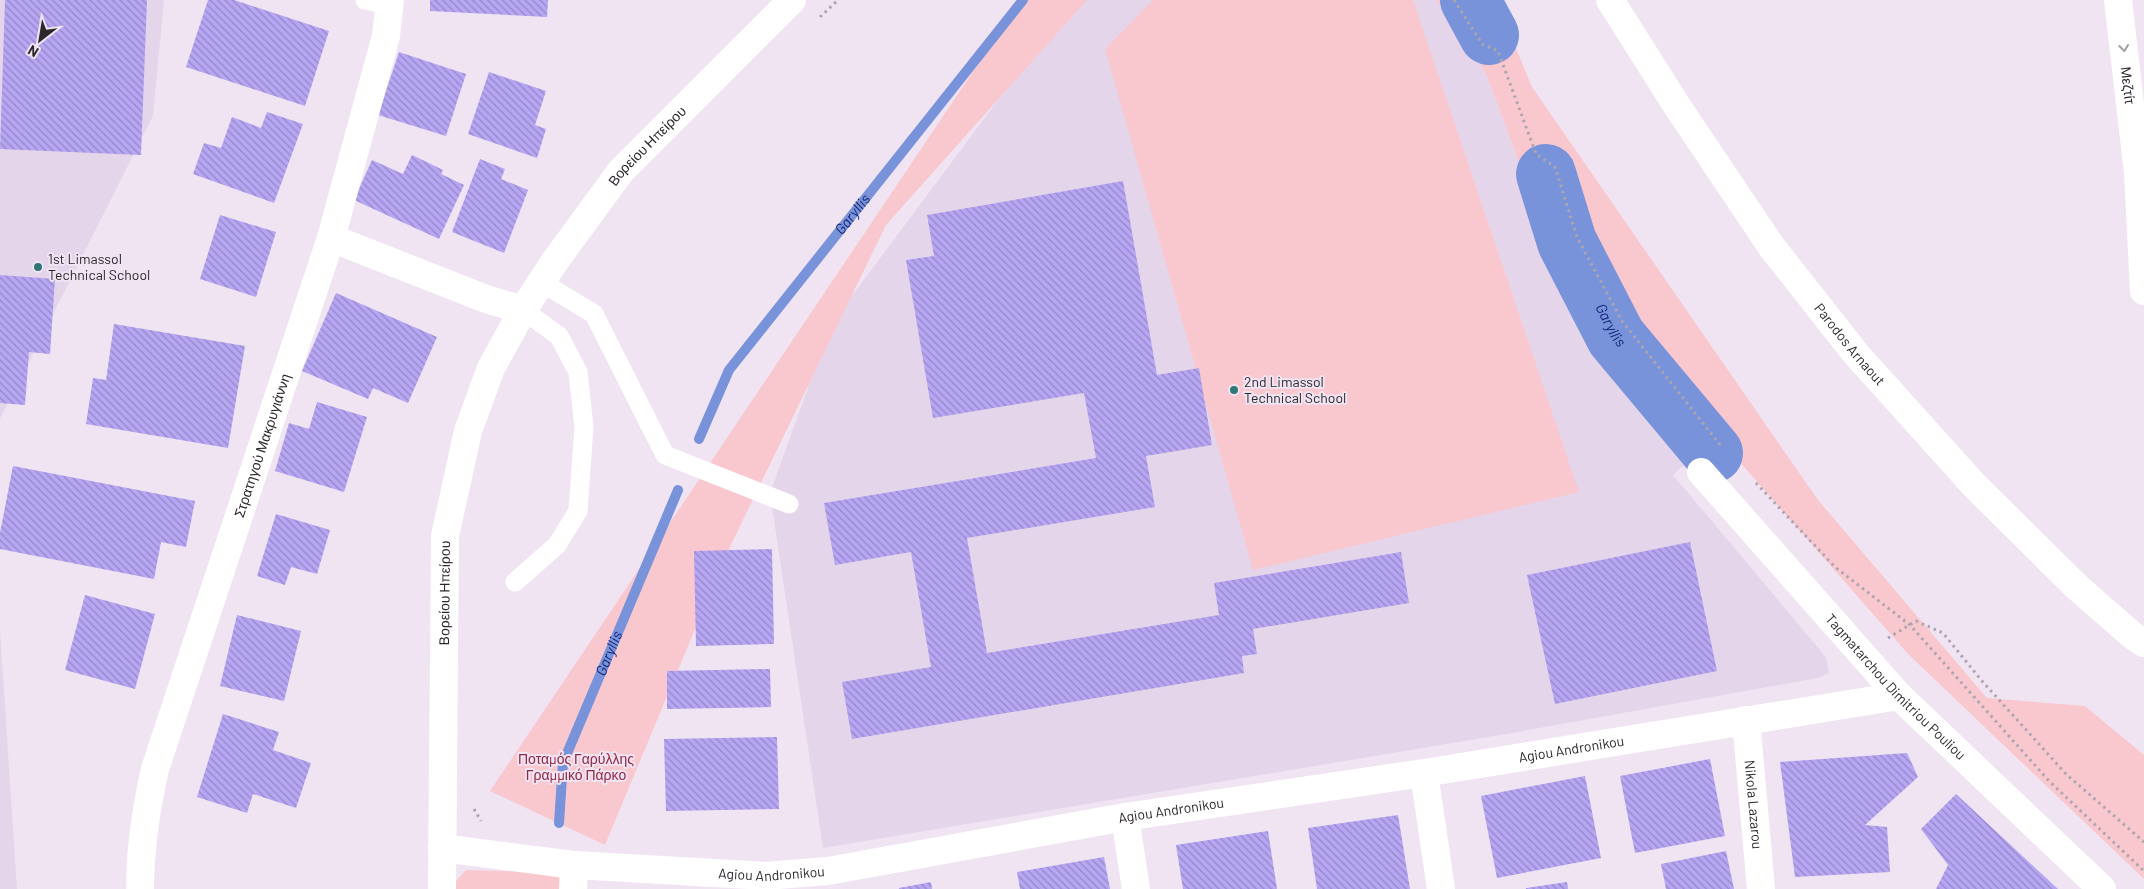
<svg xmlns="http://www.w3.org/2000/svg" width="2144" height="889" viewBox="0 0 2144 889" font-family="Barlow,sans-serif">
  <defs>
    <pattern id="building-back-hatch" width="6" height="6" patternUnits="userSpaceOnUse" patternTransform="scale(1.25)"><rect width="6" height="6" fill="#b6a6f3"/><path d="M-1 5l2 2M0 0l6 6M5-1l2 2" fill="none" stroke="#9487c5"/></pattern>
  </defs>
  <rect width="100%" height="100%" fill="#f0e4f3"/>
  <!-- built -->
  <path fill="#e5d5ea" d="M0 0H164L153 116 0 419Z
    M1079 0H1436L1467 42 1486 74 1518 159 1617 335 1707 444 1673 475 1826 657 1829 673 1818 678 1512 733 823 848 770 493 831 324 1048 33Z
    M0 630 17 889H0Z"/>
  <!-- park -->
  <path fill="#f9c8cf" d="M1021 0H1087L886 225 726 555 605 845 490 791Z
    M1153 0H1413L1579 492 1253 570 1105 49Z
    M1436 0H1496L1532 87 1818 500 1987 698 2085 706 2144 755V879L1908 654 1673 386 1518 159 1486 74 1467 42Z
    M466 870 568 873V889H449Z"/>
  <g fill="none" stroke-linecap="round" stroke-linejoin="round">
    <!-- stream -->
    <g stroke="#7993da" stroke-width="10">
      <path id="s1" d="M699 439 729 370 1023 0"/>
      <path id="s2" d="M559 823 563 763 678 490"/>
    </g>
    <!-- river -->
    <g stroke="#7993da" stroke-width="60">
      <path d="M1470 0 1489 35"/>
      <path id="s3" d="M1546 174 1567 242 1616 337 1713 453"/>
    </g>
  </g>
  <!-- building -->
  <path fill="url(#building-back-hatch)" d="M5 0H147L141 155 0 149Z
    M208 0H234L329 31 305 106 186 67Z
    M430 0H548L547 17 430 11Z
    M399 52 466 74 446 136 378 115Z
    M489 72 546 91 535 125 546 129 537 158 468 134Z
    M267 112 303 124 274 203 193 174 204 143 221 148 232 117 261 128Z
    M412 155 443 170 441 174 464 185 439 239 354 200 372 160 403 174Z
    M480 159 505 169 501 179 528 190 504 253 452 232Z
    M1123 181 1157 375 1199 368 1212 445 1146 456 1155 507 967 538 987 653 1219 615 1214 583 1401 552 1409 603 1253 629 1257 654 1242 656 1244 673 852 739 842 682 931 667 911 552 835 565 824 503 1096 458 1084 393 933 418 906 260 934 256 927 215Z
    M220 215 276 232 256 297 200 279Z
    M0 275 55 279 50 354 29 352 25 405 0 403Z
    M336 293 437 337 408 403 373 388 368 399 302 371Z
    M114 324 245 346 228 448 86 424 93 378 106 380Z
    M317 402 367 417 344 492 275 471 289 423 309 429Z
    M13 466 195 501 186 547 161 542 154 579 0 549V533Z
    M276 514 330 530 317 574 291 567 285 585 257 576Z
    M1690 542 1717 671 1555 704 1527 575Z
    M772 549 774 644 696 646 694 551Z
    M85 595 155 614 135 689 65 670Z
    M237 615 301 631 284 701 220 686Z
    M770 669 771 707 667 709V671Z
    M223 714 279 732 273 750 311 763 296 808 253 794 247 813 197 797Z
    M777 737 779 809 666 811 664 739Z
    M1907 753 1918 777 1865 825 1887 827 1890 872 1795 877 1780 762Z
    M1710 759 1725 836 1635 853 1620 776Z
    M1585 776 1601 858 1497 878 1481 796Z
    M1956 794 2058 889H1936L1948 865 1921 829Z
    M1398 815 1410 889H1317L1308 828Z
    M1268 831 1277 889H1183L1176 845Z
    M1726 851 1734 889H1666L1661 864Z
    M1104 857 1110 889H1020L1017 872Z
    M931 882 932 889H899V888Z
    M1567 882 1568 889H1526V888Z"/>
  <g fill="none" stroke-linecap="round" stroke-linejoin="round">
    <!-- path -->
    <path stroke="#aea4b0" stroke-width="3" stroke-dasharray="2.5 4" stroke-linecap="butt" d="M1454 0 1482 44 1498 51 1536 154 1555 167 1577 237 1622 321 1722 447
      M820 17 838 0
      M1756 483 1835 567 1910 625 2049 781 2144 871
      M1888 638 1916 621 1943 633 1982 681 2066 774 2144 842
      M474 809 481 821"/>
    <!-- service -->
    <path stroke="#fff" stroke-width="19" d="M365 0 389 5
      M541 282 594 314 665 455 789 504
      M515 582 557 545 578 511 584 427 578 372 559 336 523 310"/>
    <!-- minor -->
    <g stroke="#fff" stroke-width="28">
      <path id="s4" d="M1610 0 1677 106 1771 246 1856 354 1974 485 2077 587 2132 635 2144 643"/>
      <path id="s5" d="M2118 0 2138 173 2144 291"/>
      <path d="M331 238 486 299 523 310"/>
      <path id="s6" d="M1701 472 1899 696 2102 889"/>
      <path id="s7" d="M1746 720 1761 889"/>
      <path d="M1424 773 1441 889"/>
      <path d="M1125 817 1136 889"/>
      <path id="s8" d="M442 848 574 865 766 876 828 871 1125 817 1424 773 1899 696"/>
      <path id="s9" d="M140 889C140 848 146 809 155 769L331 238 386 36 390 0"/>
      <path id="s10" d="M442 889 445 536 468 431 491 368 523 310 555 261 621 171 792 0"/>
      <path d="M573 889 574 865"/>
    </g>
  </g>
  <!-- one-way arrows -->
  <defs><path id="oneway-chevron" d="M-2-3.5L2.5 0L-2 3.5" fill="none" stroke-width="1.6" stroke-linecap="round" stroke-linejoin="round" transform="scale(1.25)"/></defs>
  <use stroke="#a09ea0" href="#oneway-chevron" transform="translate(2124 48) rotate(83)"/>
  <!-- markers -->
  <g fill="#2e7775" stroke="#f0e4f3" stroke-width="2">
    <circle cx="38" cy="267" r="5"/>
    <circle cx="1234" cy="390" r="5"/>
  </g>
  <g text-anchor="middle" stroke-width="4" stroke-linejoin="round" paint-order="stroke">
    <!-- street labels -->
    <g font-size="14" fill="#2c272d" stroke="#f0e4f3">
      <text dy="5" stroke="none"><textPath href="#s5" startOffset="86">Μεζτίτ</textPath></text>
      <text dy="5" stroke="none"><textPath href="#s10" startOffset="800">Βορείου Ηπείρου</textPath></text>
      <text dy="5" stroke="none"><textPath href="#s4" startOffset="420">Parodos Arnaout</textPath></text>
      <text dy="5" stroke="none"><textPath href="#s9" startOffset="462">Στρατηγού Μακρυγιάννη</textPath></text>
      <text dy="5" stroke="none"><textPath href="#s10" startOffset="296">Βορείου Ηπείρου</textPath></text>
      <text dy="5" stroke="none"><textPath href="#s6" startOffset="290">Tagmatarchou Dimitriou Pouliou</textPath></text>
      <text dy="5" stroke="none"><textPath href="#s8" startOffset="1141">Agiou Andronikou</textPath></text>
      <text dy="5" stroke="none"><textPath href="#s7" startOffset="85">Nikola Lazarou</textPath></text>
      <text dy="5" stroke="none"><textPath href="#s8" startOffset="736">Agiou Andronikou</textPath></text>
      <text dy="5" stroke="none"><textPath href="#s8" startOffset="331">Agiou Andronikou</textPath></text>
    </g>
    <!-- poi labels -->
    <g font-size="14" fill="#2c272d" stroke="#f0e4f3" text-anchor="start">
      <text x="48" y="264">1st Limassol<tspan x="48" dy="16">Technical School</tspan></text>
      <text x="1244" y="387">2nd Limassol<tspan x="1244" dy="16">Technical School</tspan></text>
    </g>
    <!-- park labels -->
    <g font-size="14" fill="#912844" stroke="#f0e4f3">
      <text x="576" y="764">Ποταμός Γαρύλλης<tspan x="576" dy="16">Γραμμικό Πάρκο</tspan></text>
    </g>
    <!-- water labels -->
    <g font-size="15" font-style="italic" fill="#152678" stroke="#f0e4f3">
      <text dy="5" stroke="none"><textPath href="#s1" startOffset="274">Garyllis</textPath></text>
      <text dy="5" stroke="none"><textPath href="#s3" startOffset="165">Garyllis</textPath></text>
      <text dy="5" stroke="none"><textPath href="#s2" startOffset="179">Garyllis</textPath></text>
    </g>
  </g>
  <!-- north arrow -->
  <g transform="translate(40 40) rotate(211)" stroke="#f0e4f3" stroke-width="4" paint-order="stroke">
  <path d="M0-4L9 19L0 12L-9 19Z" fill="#2c272d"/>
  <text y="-8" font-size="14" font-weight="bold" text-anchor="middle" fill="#2c272d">N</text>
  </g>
</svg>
